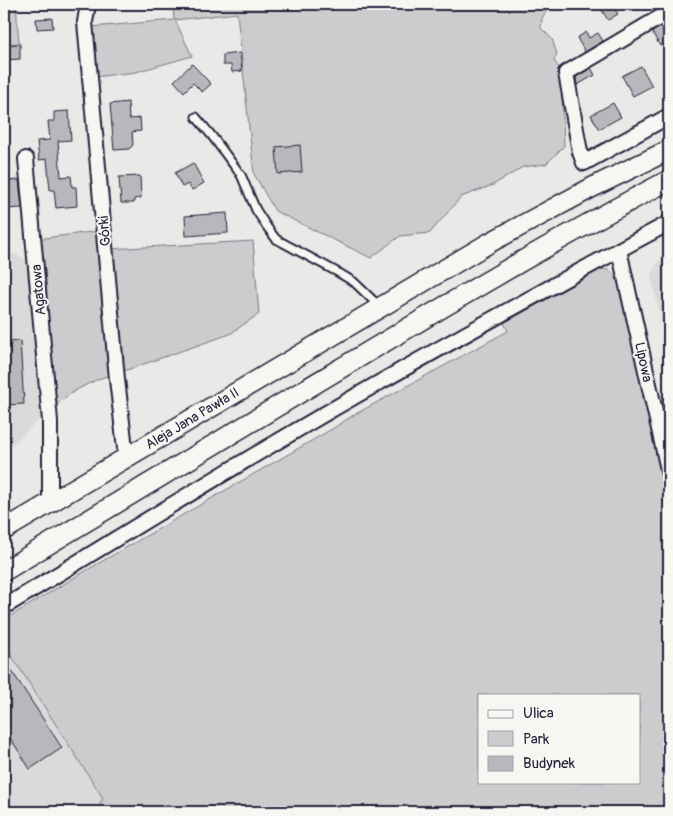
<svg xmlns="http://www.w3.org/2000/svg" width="673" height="816" viewBox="0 0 673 816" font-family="Pangolin,sans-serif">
  <rect width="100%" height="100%" fill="#e9e9e7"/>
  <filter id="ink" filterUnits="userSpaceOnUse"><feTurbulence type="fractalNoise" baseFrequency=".02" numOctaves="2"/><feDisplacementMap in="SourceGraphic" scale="10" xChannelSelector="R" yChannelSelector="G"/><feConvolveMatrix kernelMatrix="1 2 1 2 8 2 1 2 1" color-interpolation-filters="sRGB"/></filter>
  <g filter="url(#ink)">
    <!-- built -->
    <path fill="#dadada" d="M669 250V354L651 276 654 269 663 255Z
      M15 254 32 262 44 415 4 453V255Z
      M4 644 103 798 96 812H11L4 800Z"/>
    <!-- green -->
    <path fill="#ccccce" stroke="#777784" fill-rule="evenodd" d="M4 4H16L19 43 4 44Z
      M173 4H545L547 10 542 18 541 28 552 39 557 54 554 60 560 70 562 93 564 146 546 164 523 167 493 185 461 197 430 233 400 236 371 258 275 211 254 174 237 13 175 20 192 56 136 72 95 77 91 27 174 20Z
      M99 231 112 374C90 382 69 392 53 408L37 239Z
      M253 241 259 314 230 334 121 372 110 249Z
      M601 269C612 270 613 272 618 281L669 498V812H96L103 798 4 644V620L87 570 332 429 352 416 508 331 504 323ZM479 695H639V782H479Z"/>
    <!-- building -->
    <path fill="#b8b8bc" stroke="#22223b" d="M598 4H611L618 14 608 20Z
      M52 18 53 28 37 29 36 19Z
      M664 25 669 32V40L660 46 652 32Z
      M586 32 589 38 598 33 603 41 585 52 577 38Z
      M20 44V59L4 60V45Z
      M240 53 242 71 232 72 231 65H223V55Z
      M192 64 211 84 202 92 193 83 184 92 174 81Z
      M641 66 652 86 633 96 622 76Z
      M591 68 595 75 577 85 576 77Z
      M128 102 129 119 140 118 141 131 132 132 133 145 129 149 114 150 110 104Z
      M613 103 621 117 599 129 591 115Z
      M69 111 71 140 58 141 61 177 71 176 72 187H76L77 206 56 208 54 190H50L47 159 39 160 37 141 50 140 48 121H54V112Z
      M300 145 302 172 278 174 276 147Z
      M193 163 204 183 192 190 188 184 182 187 175 173Z
      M140 176 141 198 134 199V203H121L119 177Z
      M19 180 22 208 4 209V181Z
      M227 213 228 233 186 236 185 216Z
      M20 341 24 404 4 405V342Z
      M4 659 62 748 30 769 4 728Z"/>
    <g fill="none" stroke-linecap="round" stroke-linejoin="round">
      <!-- lane casing -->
      <g stroke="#22223b" stroke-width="11">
        <path id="lane" d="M196 117 212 136 241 175 256 210 267 227 276 239 339 273 354 282 379 306"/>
      </g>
      <!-- street casing -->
      <g stroke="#22223b" stroke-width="18">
        <path id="street" d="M88 4 85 22 117 379 126 457
          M669 12 566 73 580 152 584 163 669 116
          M26 159 50 421V503
          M619 250 669 474
          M4 607C123 535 241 461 361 393 463 335 566 278 669 223"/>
      </g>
      <!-- secondary casing -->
      <g stroke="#22223b" stroke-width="22">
        <path id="secondary" d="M4 530 489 243 593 187 669 150
          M4 571C105 510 206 450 306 389 426 317 545 245 669 180"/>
      </g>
      <!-- lane -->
      <use href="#lane" stroke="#f6f6f2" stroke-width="7"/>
      <!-- street -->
      <use href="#street" stroke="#f6f6f2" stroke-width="14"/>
      <!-- secondary -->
      <use href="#secondary" stroke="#f6f6f2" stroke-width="19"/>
    </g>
  </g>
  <g text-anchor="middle" stroke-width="4" stroke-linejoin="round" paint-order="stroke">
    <!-- street labels -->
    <g font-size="14" fill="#22223b" stroke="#f6f6f2">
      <text transform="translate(104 231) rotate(-95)" y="5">Górki</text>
      <text transform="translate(38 290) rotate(-95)" y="5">Agatowa</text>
      <text transform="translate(644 362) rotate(78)" y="5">Lipowa</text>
      <text transform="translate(192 418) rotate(-31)" y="5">Aleja Jana Pawła II</text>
    </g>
  </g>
  <!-- margin -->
  <rect width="673" height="816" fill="none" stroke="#f6f6f2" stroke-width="20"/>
  <rect x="10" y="10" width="653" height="796" fill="none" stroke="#22223b" stroke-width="2" filter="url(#ink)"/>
  <!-- legend -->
  <rect x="478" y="694" width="162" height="90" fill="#f6f6f2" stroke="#a1a1a9"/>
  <rect x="488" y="710" width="25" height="8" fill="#f6f6f2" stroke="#a1a1a9"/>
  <text x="523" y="718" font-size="15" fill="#22223b">Ulica</text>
  <rect x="488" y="731" width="25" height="15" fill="#ccccce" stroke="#a1a1a9"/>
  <text x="523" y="744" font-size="15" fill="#22223b">Park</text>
  <rect x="488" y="756" width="25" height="15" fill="#b8b8bc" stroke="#a1a1a9"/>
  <text x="523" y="768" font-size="15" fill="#22223b">Budynek</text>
</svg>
